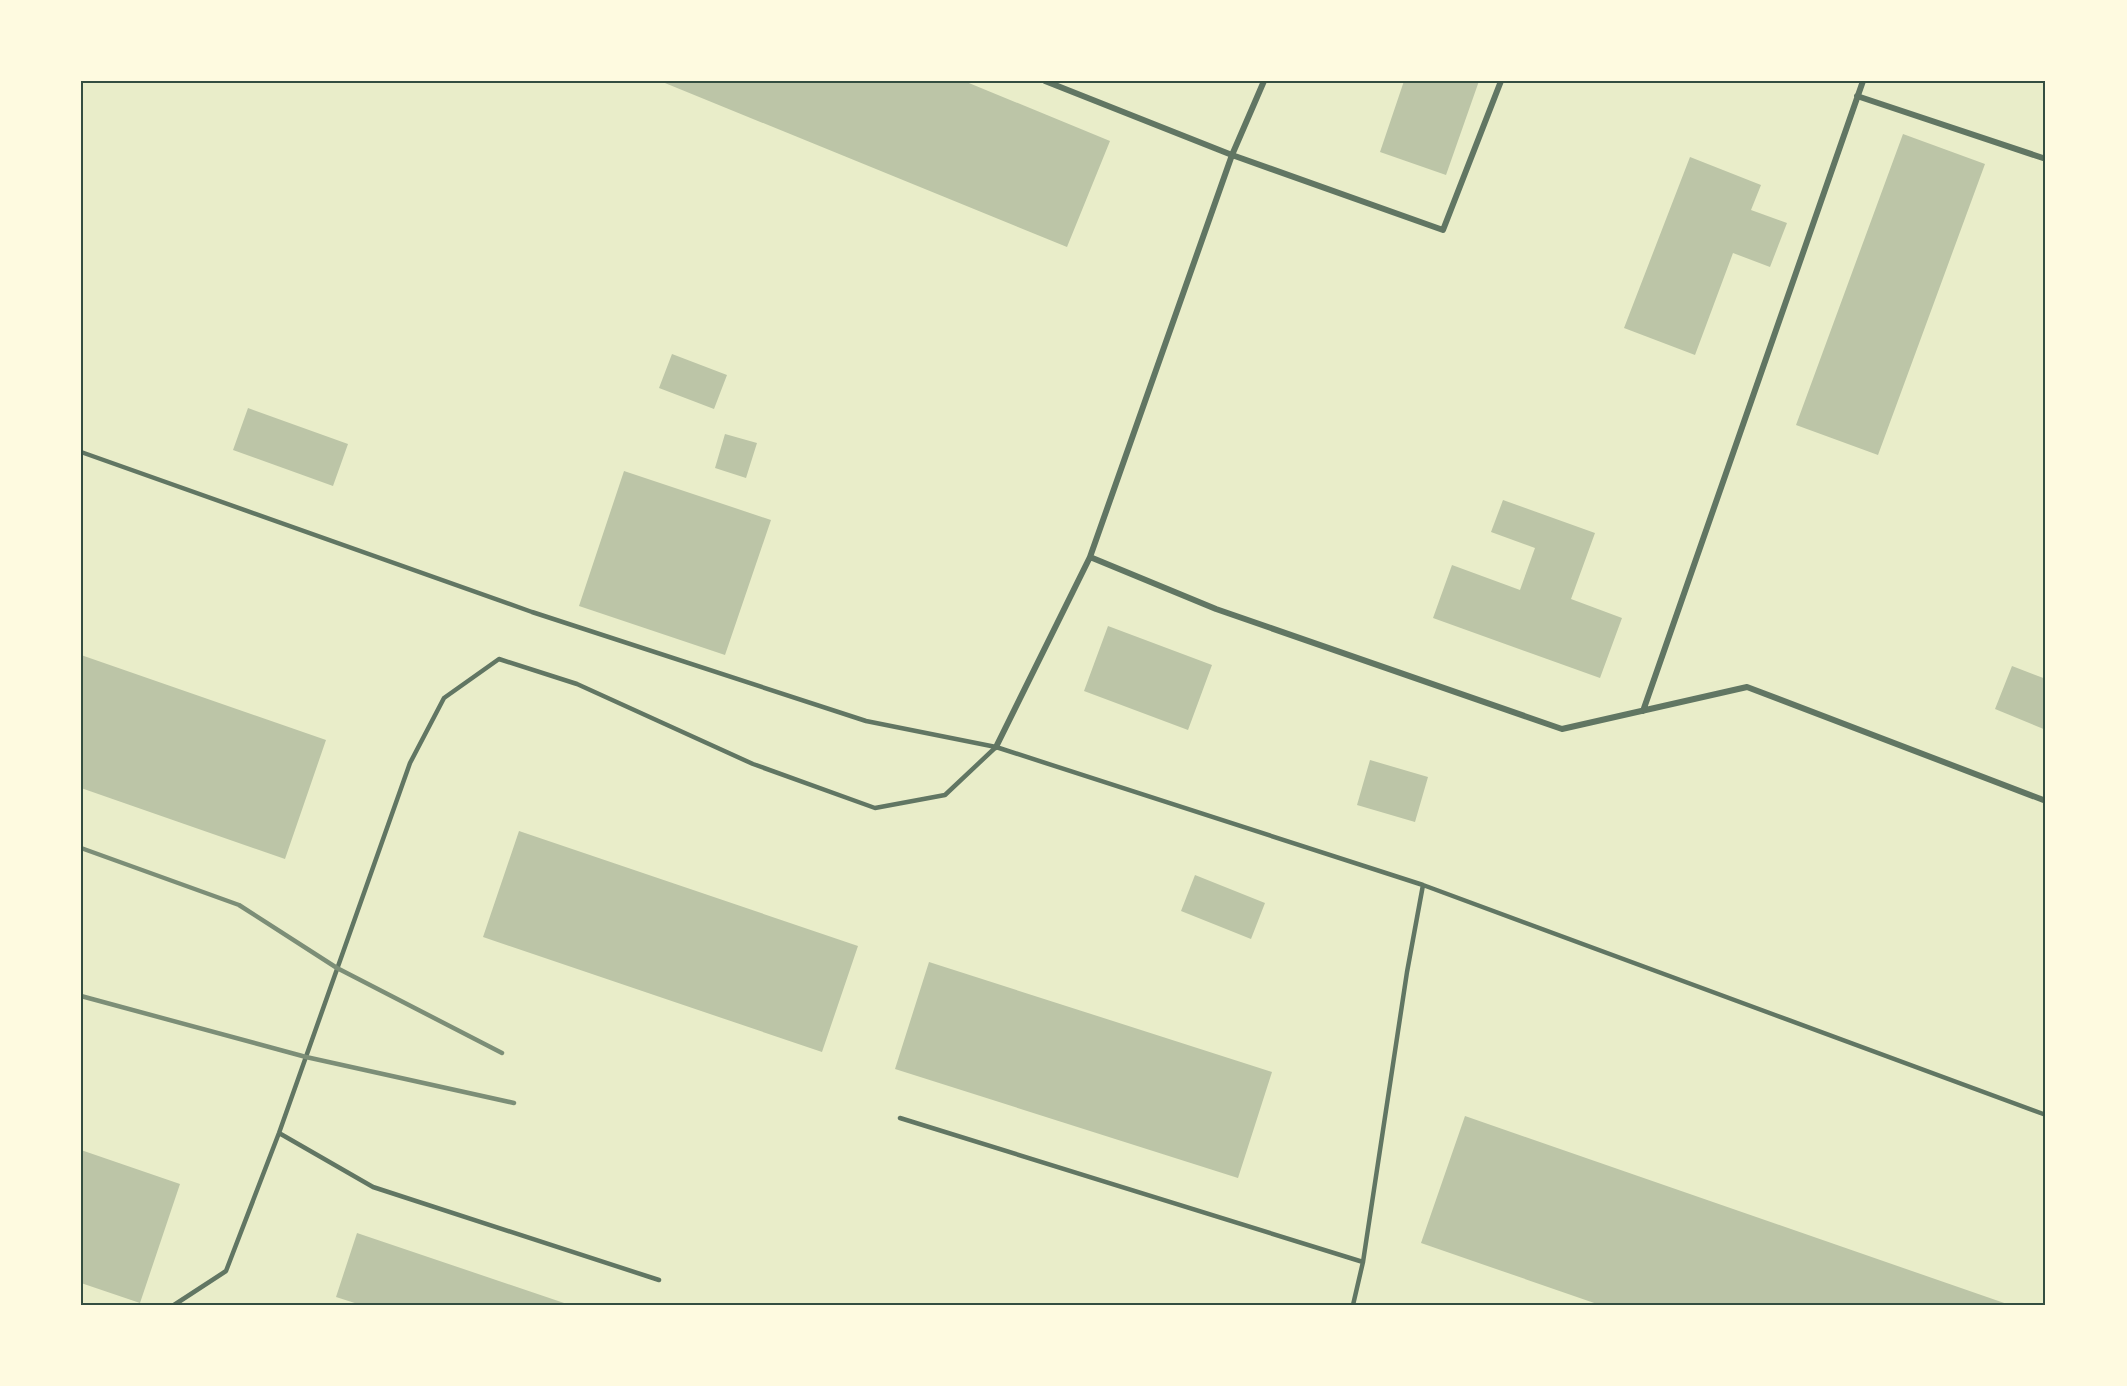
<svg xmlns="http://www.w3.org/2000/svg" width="2127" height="1386" viewBox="0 0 2127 1386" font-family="'Golos Text',sans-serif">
  <rect width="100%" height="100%" fill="#e9edc9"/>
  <!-- building -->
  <path fill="#bcc5a7" d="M660 81H964L1110 141 1067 247Z
    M1404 81H1479L1446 175 1380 152Z
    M1903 134 1985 164 1878 455 1796 425Z
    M1690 157 1761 185 1751 210 1787 223 1770 267 1733 253 1695 355 1624 328Z
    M672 354 727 375 714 409 659 388Z
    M248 408 348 444 333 486 233 450Z
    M725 434 757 443 746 478 715 468Z
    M624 471 771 520 725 655 579 606Z
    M1503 500 1595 533 1571 599 1622 618 1600 678 1433 618 1452 565 1520 590 1535 548 1491 532Z
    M1108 626 1212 665 1188 730 1084 691Z
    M81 655 326 740 285 859 81 788Z
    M2012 666 2046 679V730L1995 709Z
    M1370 760 1428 777 1415 822 1357 805Z
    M519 831 858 946 822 1052 483 937Z
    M1195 875 1265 903 1251 939 1181 911Z
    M929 962 1272 1072 1238 1178 895 1069Z
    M1465 1116 2010 1305H1600L1421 1243Z
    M81 1150 180 1184 140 1303 81 1283Z
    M357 1233 570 1305H361L336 1297Z"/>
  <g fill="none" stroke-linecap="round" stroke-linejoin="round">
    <!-- service -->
    <path stroke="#617663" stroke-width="4.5" d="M81 452 532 612 866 721 996 747 1423 885 2046 1115
      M900 1118 1363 1262
      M279 1133 373 1187 659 1280
      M174 1305 226 1271 279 1133 410 763 444 698 499 659 577 684 753 764 875 808 945 795 996 747
      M1353 1305 1363 1262 1407 972 1423 885"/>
    <!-- minor -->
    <path stroke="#617663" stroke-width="6" d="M1045 81 1232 155 1443 230 1501 81
      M1857 96 2046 159
      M1090 557 1216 609 1562 729 1747 687 2046 801
      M1643 711 1863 81
      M996 747 1090 557 1232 155 1264 81"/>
    <!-- rail -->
    <path stroke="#7c8e77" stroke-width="4.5" d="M81 848 239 905 337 968 502 1053
      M81 996 306 1057 514 1103"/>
  </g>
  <!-- border -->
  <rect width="2127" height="1386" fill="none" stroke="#fefae0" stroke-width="165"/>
  <rect x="82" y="82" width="1962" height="1222" fill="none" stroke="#344e41" stroke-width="2"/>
</svg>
